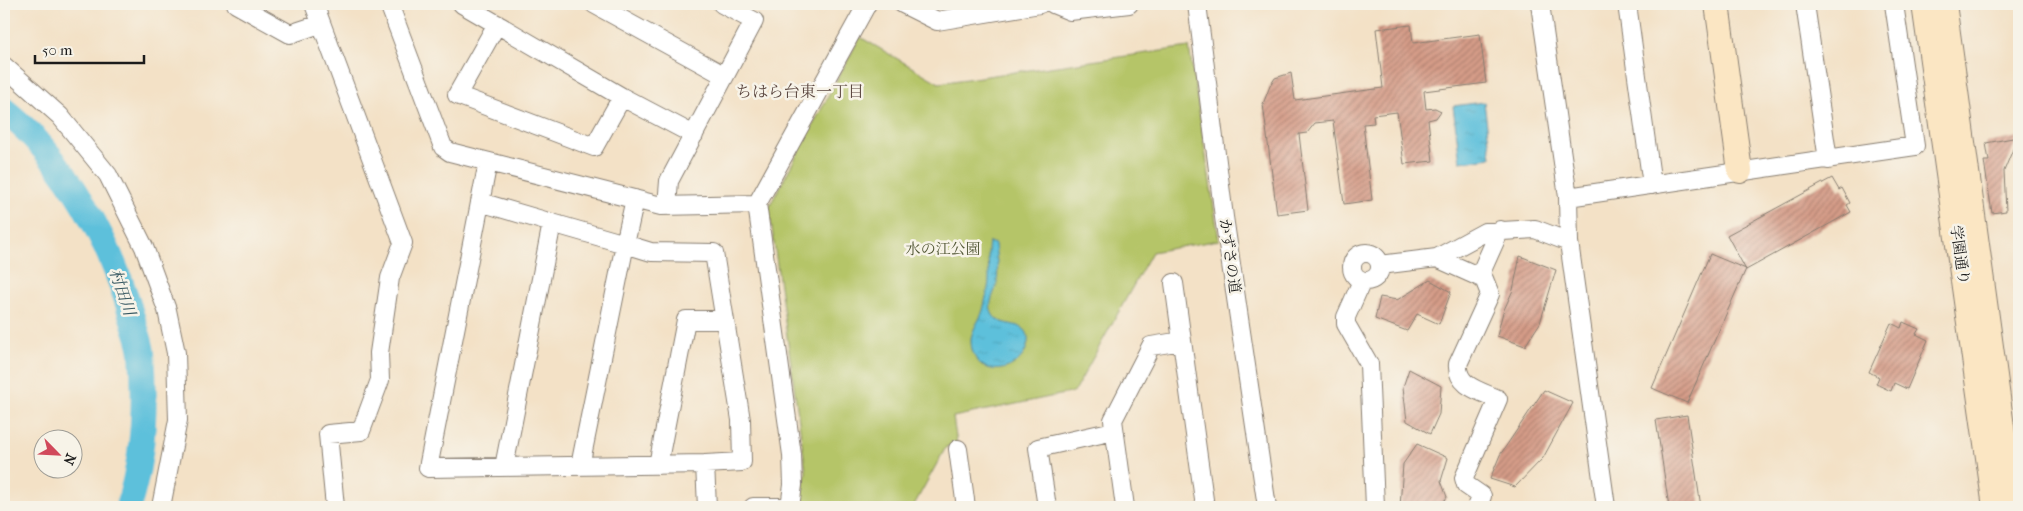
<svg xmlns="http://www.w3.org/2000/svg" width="2023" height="511" viewBox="0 0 2023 511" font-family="'IM FELL French Canon','Noto Serif JP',serif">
  <defs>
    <pattern id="water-ripples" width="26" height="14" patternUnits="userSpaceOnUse" patternTransform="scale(1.25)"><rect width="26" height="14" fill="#5dc0db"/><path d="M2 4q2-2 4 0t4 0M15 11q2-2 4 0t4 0" fill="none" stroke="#50a4bb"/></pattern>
    <pattern id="building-hatch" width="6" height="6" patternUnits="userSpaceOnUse" patternTransform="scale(1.25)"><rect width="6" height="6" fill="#d59c88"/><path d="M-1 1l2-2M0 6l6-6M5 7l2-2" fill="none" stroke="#ac7e6e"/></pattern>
  </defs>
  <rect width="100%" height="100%" fill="#f7f3e8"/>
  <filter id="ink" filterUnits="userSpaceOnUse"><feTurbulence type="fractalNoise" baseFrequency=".02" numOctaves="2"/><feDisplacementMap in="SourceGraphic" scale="10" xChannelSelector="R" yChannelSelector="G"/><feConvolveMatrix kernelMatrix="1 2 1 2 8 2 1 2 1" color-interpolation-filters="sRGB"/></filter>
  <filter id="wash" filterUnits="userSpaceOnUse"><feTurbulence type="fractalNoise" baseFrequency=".0096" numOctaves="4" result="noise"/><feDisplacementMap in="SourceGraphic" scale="20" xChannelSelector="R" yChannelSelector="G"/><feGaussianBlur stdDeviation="1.12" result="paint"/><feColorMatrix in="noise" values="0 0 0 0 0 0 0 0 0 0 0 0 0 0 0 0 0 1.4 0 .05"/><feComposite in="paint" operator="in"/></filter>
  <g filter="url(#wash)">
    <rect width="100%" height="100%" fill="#f3e1c6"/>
    <!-- park -->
    <path fill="#b5c567" stroke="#687042" d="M860 37 939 83 1189 47 1219 240 1152 252 1074 392 953 417 957 444 946 447 913 507H800L806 472 769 207Z"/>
    <!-- water -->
    <path fill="url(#water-ripples)" stroke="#3c6e7c" d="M1484 102 1491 158 1460 162 1453 106Z
      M989 242 995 244C996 256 999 270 997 282 996 293 986 303 993 315 1001 329 1031 319 1028 342 1023 375 973 382 971 342 970 332 980 320 983 310 985 303 986 295 988 288 991 273 986 257 989 242Z"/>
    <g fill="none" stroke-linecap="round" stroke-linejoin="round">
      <!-- river -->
      <path stroke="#5dc0db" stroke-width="26" d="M4 110C66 160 110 240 132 317 135 328 141 341 142 353 146 405 144 458 128 507"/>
    </g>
    <g id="blocks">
      <!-- building -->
      <path fill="url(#building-hatch)" d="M1411 25 1413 43 1480 34 1486 83 1424 91 1426 109 1435 108 1441 111 1436 118 1428 120 1433 161 1404 164 1397 112 1373 115 1374 123 1363 124 1372 200 1344 204 1333 121 1315 123 1307 133 1299 134 1308 210 1277 214 1263 104 1270 86 1275 78 1291 73 1295 100 1383 88 1376 29Z
        M2018 137 2004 171 2006 211 1992 213 1984 161H1989L1986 143Z
        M1832 178 1839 190 1842 188 1850 203 1847 205 1851 212 1746 270 1727 235Z
        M1710 254 1746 269 1687 403 1652 388Z
        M1520 256 1556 270 1540 323 1525 346 1497 336 1503 312 1513 290Z
        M1430 280 1451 292 1439 324 1417 314 1407 331 1375 319 1380 297 1397 300Z
        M1903 322 1919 329 1916 334 1928 340 1907 389 1894 383 1891 391 1876 384 1879 377 1869 372 1891 323 1901 328Z
        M1409 369 1441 386 1439 414 1430 434 1407 421 1403 387Z
        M1544 390 1573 403 1543 458 1515 487 1490 479 1500 455Z
        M1687 415 1701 507H1669L1656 420Z
        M1417 444 1448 458 1441 481 1447 497 1440 507H1400L1403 464Z"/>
    </g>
  </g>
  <g filter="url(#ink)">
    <use href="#blocks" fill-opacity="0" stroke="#887e71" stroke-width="1"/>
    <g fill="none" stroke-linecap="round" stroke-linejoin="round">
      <!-- street casing -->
      <g stroke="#887e71" stroke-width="20">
        <path id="street" d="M236 4 290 34 320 24
          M314 4 403 243 390 278 379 353 380 380 361 431 328 434 335 507
          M389 4 443 147 450 152 661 206 757 204
          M462 4 622 97 694 135
          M594 4 725 76
          M903 4 937 21 1040 4
          M1053 4 1070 11 1129 4
          M1197 4 1224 217 1267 507
          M1540 4 1568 197 1569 242 1606 507
          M1627 4 1652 185
          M1805 4 1828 160
          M497 24 457 95 594 147 622 97
          M4 66 60 116 108 175 144 247 167 310 176 353 178 420 161 507
          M488 162 428 468 705 464 707 507
          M1568 197 1915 146 1894 4
          M635 199 625 244 651 252 714 253 741 420 742 462 705 464
          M480 202 552 223 504 467
          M667 206 669 181 754 21 722 4
          M552 223 625 244 580 466
          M1352 267a14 14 0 1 1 28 0a14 14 0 1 1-28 0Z
          M1437 258 1484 279 1490 294 1458 364C1456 386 1480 391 1498 399L1464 478 1466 485 1482 496 1477 507
          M1380 265 1437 258 1485 232 1535 229 1569 242
          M1479 277 1500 230
          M1362 281 1346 317V324L1369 364 1375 507
          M1174 283 1205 507
          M958 449 966 507
          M658 465 686 320H725
          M753 507H790
          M790 507 793 485 792 455 757 204 867 4
          M1047 507 1038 448 1114 431
          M1125 507 1113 420 1151 346 1182 341"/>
      </g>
      <!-- secondary casing -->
      <g stroke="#887e71" stroke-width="26">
        <path id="secondary" d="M1717 4 1740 171
          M1924 4 1995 507
          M1944 4 2013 507"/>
      </g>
      <!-- street -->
      <use href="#street" stroke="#fff" stroke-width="18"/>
      <!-- secondary -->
      <use href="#secondary" stroke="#fbe6c3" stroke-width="24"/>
    </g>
  </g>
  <g text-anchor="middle" stroke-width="5" stroke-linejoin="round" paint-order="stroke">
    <!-- park labels -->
    <g font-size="15" fill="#525736" stroke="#f7f3e8">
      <text x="943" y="254">水の江公園</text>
    </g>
    <!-- street labels -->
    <g font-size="15" fill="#1c1c1c" stroke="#f7f3e8">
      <text transform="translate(1960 255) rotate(82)" y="5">学園通り</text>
      <text transform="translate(1230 256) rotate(82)" y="5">かずさの道</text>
    </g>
    <!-- neighbourhood labels -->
    <g font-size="16" fill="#5d4942" stroke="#f7f3e8">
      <text x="800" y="97">ちはら台東一丁目</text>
    </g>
    <!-- water labels -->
    <g font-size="16" font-style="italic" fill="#33555f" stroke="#f7f3e8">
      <text transform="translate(123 292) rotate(71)" y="6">村田川</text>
    </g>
  </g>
  <!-- margin -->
  <rect width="2023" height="511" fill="none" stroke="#f7f3e8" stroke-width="20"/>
  <!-- north arrow -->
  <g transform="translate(58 454) rotate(114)"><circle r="24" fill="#f7f3e8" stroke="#9f9d96"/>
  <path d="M0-4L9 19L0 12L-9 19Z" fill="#d1495b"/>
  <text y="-8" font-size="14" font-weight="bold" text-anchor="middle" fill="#1c1c1c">N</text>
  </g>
  <!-- scale -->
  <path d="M35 55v8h109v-8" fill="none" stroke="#1c1c1c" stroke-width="2.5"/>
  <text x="42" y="55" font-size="15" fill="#1c1c1c" stroke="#f7f3e8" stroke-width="4" paint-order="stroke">50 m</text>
</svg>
